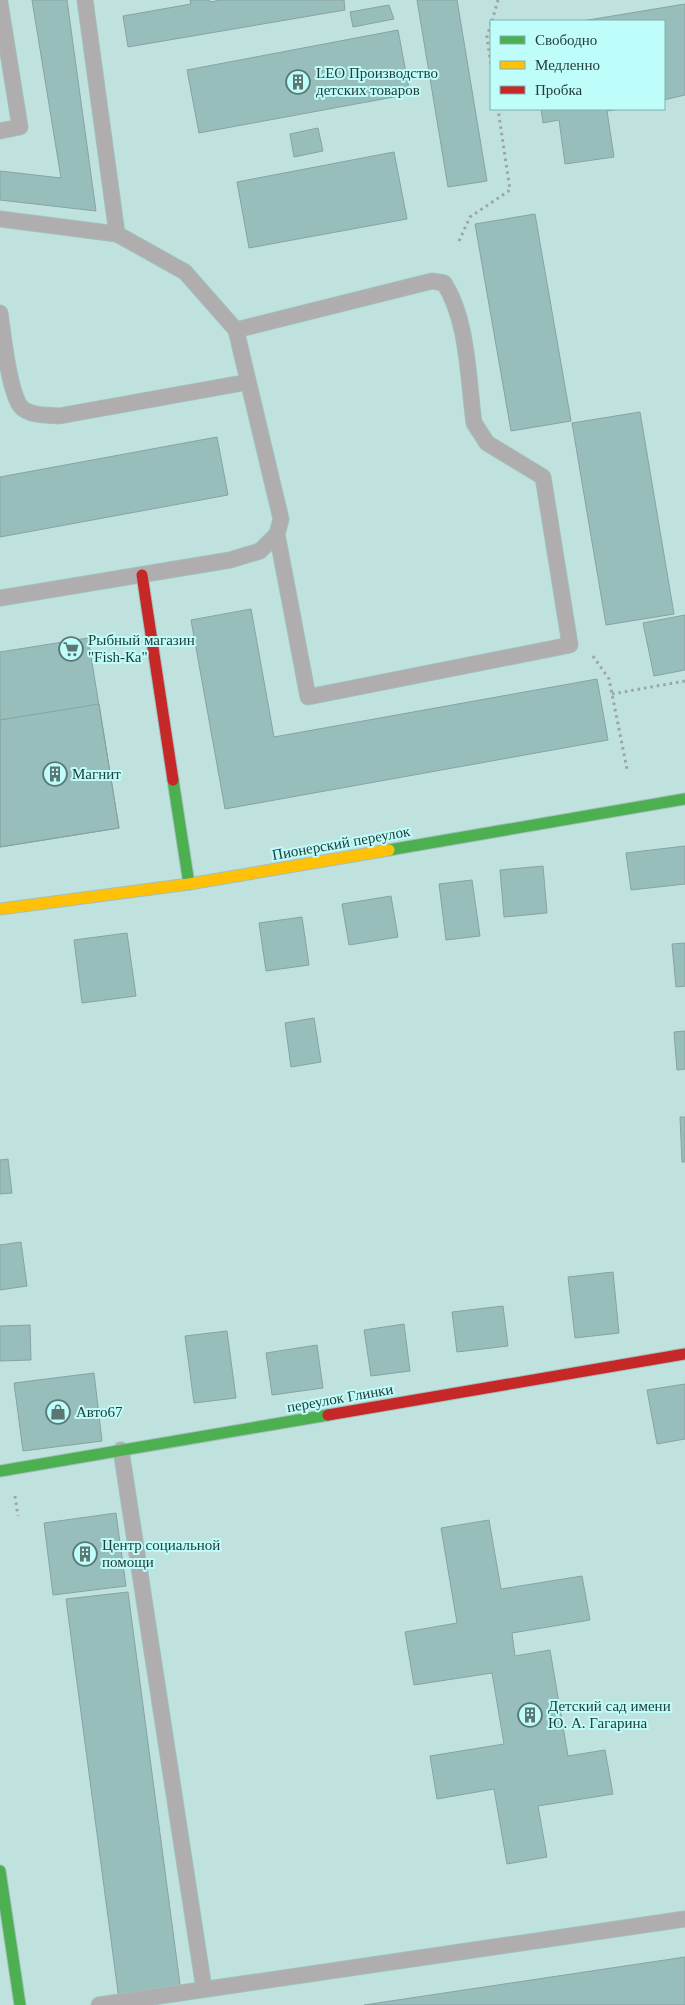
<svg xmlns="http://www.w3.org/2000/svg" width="685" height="2005" viewBox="0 0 685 2005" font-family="Georgia,serif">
  <rect width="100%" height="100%" fill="#bfe2df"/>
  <!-- building -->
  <path fill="#98bebb" stroke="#87a3a1" d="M32 0H67L96 211 0 200V171L61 178Z
    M190 0H209L210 2 221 0H344L345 10 128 47 123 16 191 4Z
    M417 0H457L487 181 448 187Z
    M685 4V95L664 100V21H582Z
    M389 5 394 19 353 27 350 12Z
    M398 30 410 94 199 133 187 70Z
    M541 109H620L607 111 614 157 565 164 559 120 543 123Z
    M318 128 323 151 294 157 290 134Z
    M394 152 407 219 249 248 237 182Z
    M535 214 571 421 511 431 475 224Z
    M640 412 674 614 606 625 572 423Z
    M217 437 228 495 0 537V477Z
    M251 609 274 737 597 679 608 740 225 809 191 620Z
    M685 615V670L654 676 643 623Z
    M88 638 119 828 0 847V652Z
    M99 704 119 828 0 847V720Z
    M685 846V884L631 890 626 853Z
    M543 866 547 913 504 917 500 870Z
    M472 880 480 936 446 940 439 884Z
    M391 896 398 937 349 945 342 904Z
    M302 917 309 965 266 971 259 923Z
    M127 933 136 996 82 1003 74 940Z
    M685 943V986L676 987 672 944Z
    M314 1018 321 1062 291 1067 285 1023Z
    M685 1031V1069L677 1070 674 1032Z
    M680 1117H685V1162H682Z
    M8 1159 12 1193 0 1194V1160Z
    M21 1242 27 1286 0 1290V1245Z
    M613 1272 619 1333 575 1338 568 1277Z
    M503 1306 508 1346 457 1352 452 1312Z
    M404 1324 410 1371 371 1376 364 1330Z
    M30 1325 31 1360 0 1361V1326Z
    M227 1331 236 1398 194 1403 185 1336Z
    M317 1345 323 1388 272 1395 266 1353Z
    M94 1373 102 1441 23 1451 14 1383Z
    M685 1384V1439L657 1444 647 1390Z
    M116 1513 126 1586 53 1595 44 1523Z
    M489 1520 501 1589 582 1576 590 1620 512 1633 515 1656 550 1650 568 1756 605 1750 613 1794 538 1806 547 1857 507 1864 494 1789 437 1799 430 1756 504 1744 492 1673 414 1685 405 1632 457 1623 441 1528Z
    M128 1592 181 1992 119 2000 66 1599Z
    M685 1957V2005H364Z"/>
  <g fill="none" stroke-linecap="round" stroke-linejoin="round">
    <!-- lane casing -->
    <g stroke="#a2bfbc" stroke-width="17">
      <path id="lane" d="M85 0 117 234
        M0 3 20 127 0 131
        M0 219 117 234 185 272 236 330 281 519 277 534 308 697 570 645 543 477 487 443 474 423C468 379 468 320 444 283L432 281 236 330
        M0 313C3 333 9 395 22 408 31 416 48 415 59 416L248 382
        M0 598 230 560 260 551 277 534
        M121 1450 204 1989
        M99 2005 685 1919"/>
    </g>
    <!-- fast casing -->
    <g stroke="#a2bfbc" stroke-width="13">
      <path id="fast" d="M173 780 189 884
        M389 850 685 799
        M0 1471 328 1415
        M0 1871 20 2005"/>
    </g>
    <!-- slow casing -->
    <g stroke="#a2bfbc" stroke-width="13">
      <path id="slow" d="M0 909 189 884 389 850"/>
    </g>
    <!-- jam casing -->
    <g stroke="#a2bfbc" stroke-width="13">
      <path id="jam" d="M142 575 173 780
        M328 1415 685 1354"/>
    </g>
    <!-- path -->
    <path stroke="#9da4a4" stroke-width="3" stroke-dasharray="2.5 4" stroke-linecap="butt" d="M492 21 498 0
      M491 23 487 37 491 66
      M459 241 470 217 510 190 498 109
      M593 656 609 679 627 769
      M612 694 685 681
      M15 1496 18 1516"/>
    <!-- lane -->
    <use href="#lane" stroke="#afadad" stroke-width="15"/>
    <!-- fast -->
    <use href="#fast" stroke="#4caf50" stroke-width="11"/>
    <!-- slow -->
    <use href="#slow" stroke="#ffc107" stroke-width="11"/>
    <!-- jam -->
    <use href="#jam" stroke="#c62828" stroke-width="11"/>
  </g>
  <!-- icons -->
  <defs>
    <g id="building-ring" transform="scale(1.25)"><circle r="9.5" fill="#befdf9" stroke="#5a7774" stroke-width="1.5"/><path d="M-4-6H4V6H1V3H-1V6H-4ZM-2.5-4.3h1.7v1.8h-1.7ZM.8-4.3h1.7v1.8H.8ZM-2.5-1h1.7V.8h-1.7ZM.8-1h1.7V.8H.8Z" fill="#5a7774"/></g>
    <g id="supermarket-ring" transform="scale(1.25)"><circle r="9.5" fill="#befdf9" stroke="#5a7774" stroke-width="1.5"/><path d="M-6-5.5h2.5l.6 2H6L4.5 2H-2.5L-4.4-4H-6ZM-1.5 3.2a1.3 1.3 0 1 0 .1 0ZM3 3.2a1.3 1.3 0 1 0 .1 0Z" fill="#5a7774"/></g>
    <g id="shop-ring" transform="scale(1.25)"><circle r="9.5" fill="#befdf9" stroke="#5a7774" stroke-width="1.5"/><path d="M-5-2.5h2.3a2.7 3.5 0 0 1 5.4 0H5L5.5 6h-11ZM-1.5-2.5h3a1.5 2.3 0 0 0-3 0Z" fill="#5a7774"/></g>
  </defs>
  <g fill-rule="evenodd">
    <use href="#building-ring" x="298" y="82"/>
    <use href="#supermarket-ring" x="71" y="649"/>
    <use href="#building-ring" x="55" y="774"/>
    <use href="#shop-ring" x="58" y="1412"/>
    <use href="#building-ring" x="85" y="1554"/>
    <use href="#building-ring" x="530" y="1715"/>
  </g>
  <g text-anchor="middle" stroke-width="4" stroke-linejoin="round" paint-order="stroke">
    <!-- poi labels -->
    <g font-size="15" fill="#233d3b" stroke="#befdf9" text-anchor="start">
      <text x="316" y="78">LEO Производство<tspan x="316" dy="17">детских товаров</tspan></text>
      <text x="88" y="645">Рыбный магазин<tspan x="88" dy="17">"Fish-Ка"</tspan></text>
      <text x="72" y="779">Магнит</text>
      <text x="76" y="1417">Авто67</text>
      <text x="102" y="1550">Центр социальной<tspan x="102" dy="17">помощи</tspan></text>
      <text x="548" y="1711">Детский сад имени<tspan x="548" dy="17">Ю. А. Гагарина</tspan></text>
    </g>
    <!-- street labels -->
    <g font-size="15" fill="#233d3b" stroke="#befdf9">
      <text transform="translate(341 843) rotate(-10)" y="5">Пионерский переулок</text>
      <text transform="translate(340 1398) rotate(-10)" y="5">переулок Глинки</text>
    </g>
  </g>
  <!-- legend -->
  <rect x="490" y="20" width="175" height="90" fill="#befdf9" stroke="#80b0ad"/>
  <rect x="500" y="36" width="25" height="8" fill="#4caf50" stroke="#80b0ad"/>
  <text x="535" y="45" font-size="15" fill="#233d3b">Свободно</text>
  <rect x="500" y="61" width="25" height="8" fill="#ffc107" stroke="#80b0ad"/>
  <text x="535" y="70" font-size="15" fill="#233d3b">Медленно</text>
  <rect x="500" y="86" width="25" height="8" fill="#c62828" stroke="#80b0ad"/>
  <text x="535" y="95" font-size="15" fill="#233d3b">Пробка</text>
</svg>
